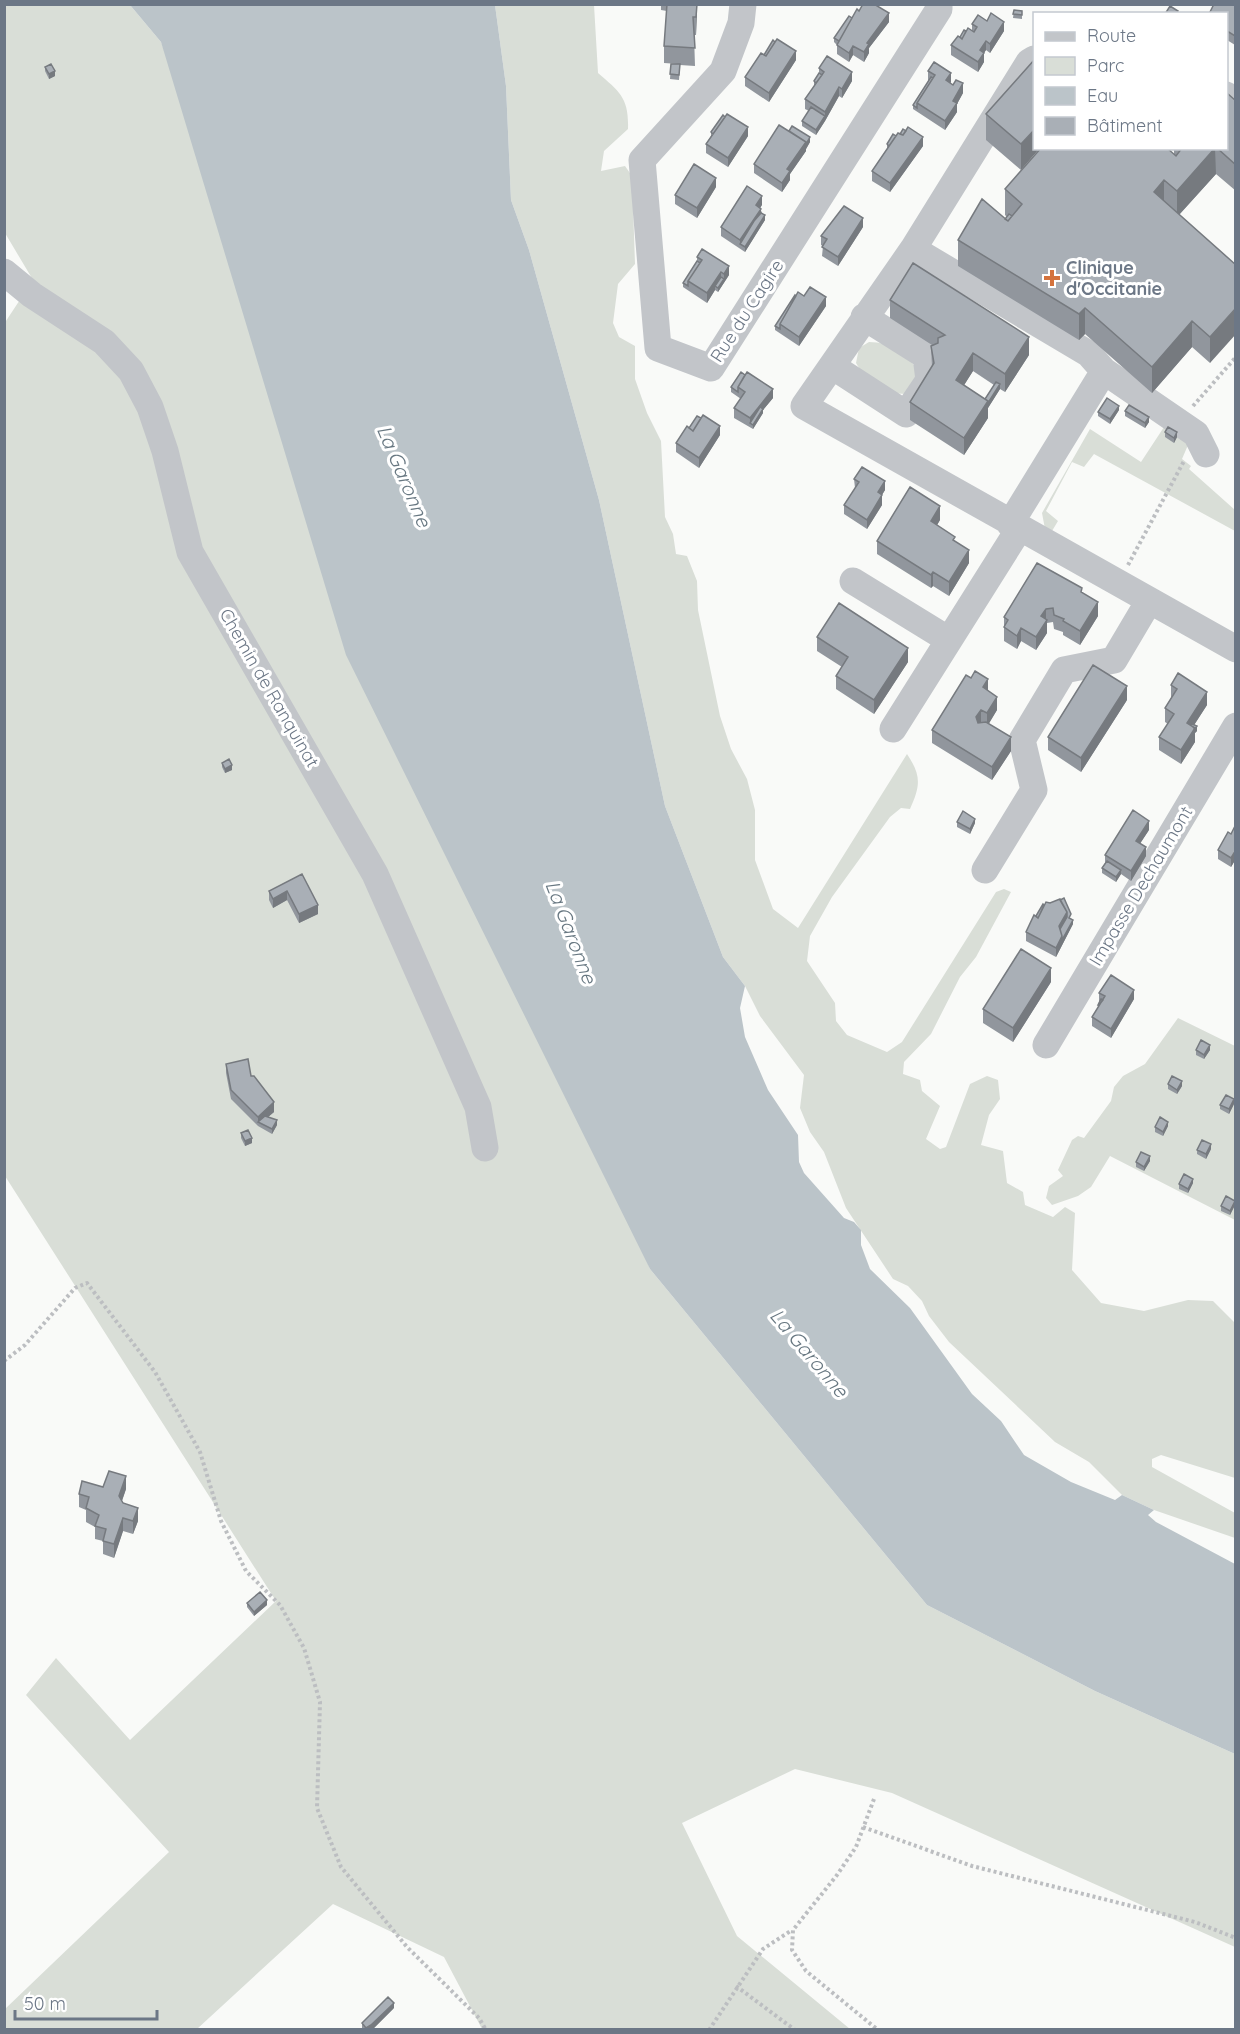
<svg xmlns="http://www.w3.org/2000/svg" width="1240" height="2034" viewBox="0 0 1240 2034" font-family="Quicksand,sans-serif">
  <rect width="100%" height="100%" fill="#f9faf8"/>
  <!-- green -->
  <path fill="#d9ded7" d="M5 5H130L161 42 650 1269 927 1605 1095 1691 1235 1754V1947L892 1793 795 1769 682 1823 737 1936 850 2029H482L444 1957 333 1904 197 2029H5V2009L169 1852 26 1695 56 1658 130 1740 276 1601 5 1176 4 324 33 280 5 233Z
    M495 5H594L598 73C620 92 629 98 628 129L604 151 601 171 625 166 632 176 635 264 618 284 613 323 619 337 635 346V379L647 413 661 441 665 517 673 534 676 554 687 556 697 581 698 610 720 716 731 749 747 779 755 810V860L773 909 798 928 907 754C921 775 921 785 910 809L901 808 890 817 832 897 810 936 807 961 835 1003 836 1021 847 1035 887 1052 902 1042 996 892 1004 889 1011 892 976 957 960 977 931 1034 904 1062 903 1074 920 1080 922 1091 940 1106 926 1139 940 1149 946 1147 970 1084 987 1076 998 1080 1000 1099 989 1115 981 1145 1003 1151 1007 1183 1023 1192 1025 1205 1053 1217 1065 1207 1075 1213 1072 1270 1101 1303 1144 1311 1188 1300 1213 1301 1235 1323V1478L1161 1455 1152 1459V1467L1235 1513V1538L1154 1510 1122 1495 1089 1462 1055 1442 949 1342 929 1316 922 1301 908 1286 893 1279 846 1208 824 1152 810 1132 800 1108 804 1075 760 1016 745 986 723 957 665 806 599 500 529 250 511 200 506 86Z
    M869 342C890 342 910 355 919 373L906 394C885 394 866 381 856 363L859 348Z
    M1164 427 1182 437 1188 445 1182 459 1191 466 1189 469 1235 510V531L1094 454 1084 467 1072 462 1046 511 1058 521 1052 531 1045 529 1042 513 1090 429 1141 462Z
    M1178 1018 1235 1046V1220L1110 1156 1091 1187 1078 1196 1052 1205 1046 1198 1049 1186 1063 1176 1058 1170 1072 1140 1078 1136 1084 1138 1111 1101 1114 1087 1123 1076 1145 1064Z"/>
  <!-- water -->
  <path fill="#bbc4c9" d="M130 5H495L506 86 511 200 529 250 599 500 665 806 723 957 745 986 740 1008 745 1037 768 1090 798 1135 799 1162 804 1173 844 1218 854 1222 861 1230V1245L870 1269 910 1308 972 1394 1001 1421 1024 1455 1071 1482 1115 1500 1122 1495 1154 1510 1148 1515 1156 1522 1235 1564V1754L1095 1691 927 1605 650 1269 346 655 161 42Z"/>
  <g fill="none" stroke-linecap="round" stroke-linejoin="round">
    <!-- path -->
    <path stroke="#bcbec1" stroke-width="4" stroke-dasharray="3 3" stroke-linecap="butt" d="M1193 406 1236 357
      M1128 565 1184 461
      M4 1361 25 1345 75 1288 87 1283 155 1372 200 1452 221 1521 246 1571 280 1605 304 1648 320 1702 317 1808 341 1867 407 1947 479 2018 486 2030
      M874 1799 856 1847 837 1875 793 1930 792 1950 806 1971 878 2030
      M863 1827 972 1866 1195 1922 1236 1938
      M736 1986 795 2030
      M709 2030 763 1949 792 1930"/>
    <!-- minor -->
    <path stroke="#c2c5c9" stroke-width="27" d="M743 4 741 23 723 71 642 160 658 348 711 368 939 9V4
      M1226 95 1236 100
      M913 249 1029 62 1034 59
      M4 272 32 295 104 342 131 371 150 407 165 451 190 552 375 874 478 1107 485 1148
      M832 366 906 414 929 380 926 356 864 317
      M1206 454 1196 434 1104 371 1089 354 913 249 804 406 1236 649
      M1010 524 1104 371
      M853 581 949 640
      M893 729 1019 529
      M985 870 1034 790 1022 740 1064 670 1114 660 1149 601
      M1046 1045 1236 726"/>
  </g>
  <!-- wall -->
  <path fill="#91969d" fill-rule="evenodd" d="M661 4H697L696 35H694L695 66 680 65 679 80 670 79 671 64H678L664 63V46L667 11 661 10Z
    M1236 4V44L1235 45 1227 40V14Z
    M1014 10 1022 11V19L1013 18Z
    M859 11 889 22 869 48V53L864 62 853 55 849 62 837 54V45L834 42V38Z
    M972 24 1004 31 990 53 986 50 984 53V62L978 72 951 55V45L966 31H972Z
    M764 55 796 60 769 102 745 86V77Z
    M1035 59 1021 170 986 140V114Z
    M45 67 55 76 49 79 45 71Z
    M819 68 852 81 842 98 839 96 825 121 816 135 802 126V121L809 111 805 109V99L814 86V81L819 73Z
    M928 71 951 82 950 83 963 93 957 104V112L945 130 913 109V105L929 80H928Z
    M1236 101V191L1216 174 1179 215 1236 265 1210 363 1192 347 1152 393 1085 334 1079 340 958 266V240L1005 219 1007 217 1005 215V189L1174 155V148H1227Z
    M789 131 810 142 806 149V151L790 174V180L782 192 754 173V164Z
    M711 132 748 136 728 167 706 153V144L711 136Z
    M896 136 923 146 890 192 872 181V171L887 149V144Z
    M716 187 697 218 675 204V195Z
    M762 205 760 208 765 220 745 252 721 236V227Z
    M863 227 838 266 822 256 823 246 821 245V236Z
    M697 257 729 275 718 292 715 290 707 303 683 287V283L697 261Z
    M804 296 826 306 799 346 775 330V326Z
    M890 300 1029 355 1005 392 1000 389 988 408V418L964 455 910 420V402L932 367 931 346 932 345 890 318ZM973 371 994 385 985 399 964 385Z
    M741 372 773 398 763 410V413L753 429 734 418V408L741 399 731 392V387Z
    M1119 410 1110 424 1098 416V412Z
    M1125 411 1149 422 1145 428 1125 416Z
    M701 418 720 435 699 468 676 452V443L689 428Z
    M1165 432 1177 437 1174 443 1165 437Z
    M854 479 885 490 882 495V505L867 529 844 514V505L855 488Z
    M940 520 937 525 955 541 969 563 949 596 933 586 931 588 877 554V541Z
    M1082 593 1098 616 1080 645 1063 635V632L1054 629 1053 622 1047 623V633L1036 650 1021 641 1017 649 1004 641V617Z
    M817 637 908 662 874 714 836 689V676L842 667 817 651Z
    M1171 685 1207 705 1194 725 1197 731 1195 733V742L1181 764 1159 750V737L1168 724 1165 722V708L1171 698Z
    M988 691 997 710 988 724 1011 751 992 780 932 743V730Z
    M1127 700 1081 772 1048 750V737Z
    M222 763 232 770 225 773 222 767Z
    M957 822 975 823 970 834 957 827Z
    M1236 824V863L1234 862 1231 867 1218 859V850L1231 834Z
    M1149 830 1140 843 1146 856 1131 881 1121 874 1116 882 1102 873V868L1105 863V855Z
    M302 874 318 914 299 923 287 900 273 908 269 900V891Z
    M1036 916 1071 918 1073 924 1056 957 1026 941V932Z
    M1051 982 1013 1042 983 1023V1009Z
    M1099 993 1134 999 1111 1038 1092 1026V1017L1098 1008V1005L1099 1002Z
    M1196 1050H1210L1204 1059 1196 1055Z
    M226 1064 251 1076 274 1112 268 1117 277 1125 272 1134 258 1126 231 1099 226 1073Z
    M1168 1084 1182 1086 1177 1094 1168 1089Z
    M1234 1104 1229 1114 1220 1109V1105Z
    M1168 1126 1163 1136 1155 1132V1127Z
    M241 1133 252 1143 245 1146 241 1138Z
    M1211 1149 1206 1159 1197 1154V1150Z
    M1150 1161 1144 1171 1136 1167V1162Z
    M1193 1183 1188 1193 1179 1189V1184Z
    M1235 1205 1230 1215 1221 1211V1206Z
    M103 1487 126 1489 122 1501 138 1521 133 1534 123 1531 114 1558 103 1554V1541L95 1539V1527L86 1522V1510L79 1507V1494Z
    M247 1603 267 1605 254 1616 247 1607Z
    M394 2008 372 2030H364L362 2028V2023Z"/>
  <!-- shaded-wall -->
  <path fill="#767a7f" d="M697 4V12L696 35V17Z
    M889 13V22L869 48V53L864 62V52L867 43Z
    M1004 22V31L990 53V44Z
    M986 41V50L984 53V62L978 72V62L980 50Z
    M853 46V55L849 62V53Z
    M796 51V60L769 102V93Z
    M55 71V76L49 79V74Z
    M852 72V81L842 98V89Z
    M951 73V82L946 90V80Z
    M963 83V93L957 104V112L945 130V121L953 101Z
    M839 87V96L825 121 816 135V130L825 116V112Z
    M748 127V136L728 167V158Z
    M1035 129V148H1040L1021 170V144Z
    M810 137V142L806 149V151L790 174V180L782 192V183L787 169Z
    M923 137V146L890 192V183Z
    M1215 148 1216 174 1177 217V191Z
    M716 178V187L697 218V208Z
    M1164 180V206L1154 192Z
    M762 196V205L756 214V205Z
    M761 209V218L740 244V249V240Z
    M765 215V220L745 252V247Z
    M863 218V227L838 266V257Z
    M729 266V275L718 292V288L724 279V274Z
    M721 272V282L715 286V290L707 303V293Z
    M826 297V306L799 346V337Z
    M1085 308V334L1079 340V314Z
    M1236 308V334L1210 363V337Z
    M1192 321V347L1152 393V367Z
    M1029 337V355L1005 392V374Z
    M973 353V371L956 398V380Z
    M1000 384V389L988 408V418L964 455V438L988 401Z
    M773 389V398L763 410V413L753 429V425L750 423V427V418Z
    M1119 406V410L1110 424V419Z
    M1149 417V422L1145 428V423Z
    M720 426V435L699 468V458Z
    M1177 432V437L1174 443V438Z
    M885 481V490L878 501V492Z
    M882 495V505L867 529V520Z
    M940 506V520L931 535V521Z
    M969 550V563L949 596V582Z
    M933 572V586L931 588V575Z
    M1098 602V616L1080 645V631Z
    M1046 609V622L1047 620V633L1036 650V637L1041 616Z
    M1021 628V641L1017 649V636Z
    M908 648V662L874 714V700Z
    M988 679V693L983 687Z
    M1127 686V700L1081 772V758Z
    M1207 692V705L1189 733 1187 723Z
    M997 697V710L987 727V713Z
    M981 710V723L976 730V717Z
    M1197 726V731L1195 733V742L1181 764V750Z
    M1011 737V751L992 780V767Z
    M232 765V770L225 773V769Z
    M975 819V823L970 834V829Z
    M1149 821V830L1136 850V841Z
    M1146 847V856L1131 881V871Z
    M1234 853V862L1231 867V858Z
    M1121 870V874L1116 882V877Z
    M287 891V900L273 908V899Z
    M318 905V914L299 923V914Z
    M1067 912V921L1060 934 1059 926Z
    M1073 920V924L1056 957V948L1062 936Z
    M1051 968V982L1013 1042V1028Z
    M1134 990V999L1111 1038V1029Z
    M1210 1045V1050L1204 1059V1055Z
    M1182 1081V1086L1177 1094V1090Z
    M1234 1099V1104L1229 1114V1109Z
    M274 1102V1112L261 1123 258 1122V1126V1117Z
    M277 1120V1125L272 1134V1129Z
    M1168 1122V1126L1163 1136V1132Z
    M252 1138V1143L245 1146V1141Z
    M1211 1144V1149L1206 1159V1154Z
    M1150 1156V1161L1144 1171V1167Z
    M1193 1179V1183L1188 1193V1189Z
    M1235 1201V1205L1230 1215V1211Z
    M126 1476V1489L119 1509V1496Z
    M138 1508V1521L133 1534V1521Z
    M123 1518V1531L114 1558V1544Z
    M267 1600V1605L254 1616V1612Z
    M394 2003V2008L372 2030H366V2028Z"/>
  <!-- building -->
  <path fill="#a9afb6" stroke="#767a7f" stroke-width="1.5" d="M667 4H697L696 17H693L695 48 664 46Z
    M863 4H874L889 13 867 43 869 44 864 52 853 46 849 53 837 45 857 9 859 11Z
    M1214 4H1236L1235 36 1227 31V14H1209Z
    M1170 6 1178 11 1176 14H1165Z
    M1014 10 1022 11V15L1013 14Z
    M991 13 1004 22 990 44 986 41 980 50 984 53 978 62 951 45 958 36 962 39 968 28 974 32 977 27 972 24 978 15 987 21Z
    M849 16 852 18 839 41 834 38Z
    M964 30 966 31 962 39 960 37Z
    M777 39 796 51 769 93 745 77 761 53 766 56Z
    M773 40 775 42 766 56 764 55Z
    M827 56 852 72 842 89 839 87 825 112 805 99 824 72 819 68Z
    M1035 59V129L1021 144 986 114Z
    M934 62 951 73 946 80 953 85 956 80 963 83 953 101 957 103 945 121 917 103 935 75 928 71Z
    M51 64 55 71 49 74 45 67Z
    M671 64H680L679 75 670 74Z
    M819 73 822 75 816 83 814 81Z
    M931 77 933 78 917 103V108L913 105Z
    M1227 93 1236 101V165L1217 148H1227Z
    M811 107 825 116 816 130 802 121Z
    M727 114 748 127 728 158 706 144Z
    M723 115 725 117 713 134 711 132Z
    M779 125 806 142 787 169 790 171 782 183 754 164Z
    M792 126 810 137 806 144V142L789 131Z
    M908 127 923 137 890 183 872 171 898 133 903 135Z
    M903 129 906 131 903 135 900 134Z
    M893 134 896 136 889 146 887 144Z
    M1041 148H1167L1176 156 1182 148H1215L1177 191 1164 180 1154 192 1236 265V308L1210 337 1192 321 1152 367 1085 308 1079 314 958 240 982 199 1008 221 1022 204 1005 189Z
    M694 164 716 178 697 208 675 195Z
    M747 186 762 196 756 205 761 209 740 240 721 227Z
    M844 206 863 218 838 257 822 247 827 239 821 236Z
    M761 213 765 215 745 247 740 244 754 221Z
    M1009 214 1012 216 1008 221 1005 219Z
    M702 249 729 266 724 274 721 272 707 293 688 281 702 260 697 257Z
    M697 261 700 263 688 281V286L683 283Z
    M913 263 1029 337 1005 374 973 353 956 380 988 401 964 438 910 402 934 363 931 346 938 343V338L945 335 890 300Z
    M721 277 724 279 718 288 715 286Z
    M810 287 826 297 799 337 780 324 798 292 804 296Z
    M795 295 796 296 780 324V329L775 326Z
    M741 372 745 375 738 387V392L731 387Z
    M747 372 773 389 750 418 734 408 745 392 738 387Z
    M996 382 1000 384 988 403V401L985 399Z
    M1107 398 1119 406 1110 419 1098 412Z
    M1129 405 1149 417 1145 423 1125 411Z
    M760 407 763 409 753 425 750 423Z
    M703 415 720 426 699 458 676 443 687 426 693 431Z
    M697 416 701 418 693 431 689 428Z
    M1168 427 1177 432 1174 438 1165 432Z
    M862 467 885 481 878 492 882 495 867 520 844 505 859 482 854 479Z
    M910 487 940 506 931 521 955 537 953 540 969 550 949 582 933 572 931 575 877 541Z
    M1037 563 1082 588 1081 592 1098 602 1080 631 1063 621 1064 619 1054 615 1053 608 1046 609 1041 616 1047 620 1036 637 1021 628 1017 636 1004 627 1008 620 1004 617Z
    M839 603 908 648 874 700 836 676 848 657 817 637Z
    M1093 665 1127 686 1081 758 1048 737Z
    M975 671 988 679 983 687 997 697 987 713 981 710 976 717 978 723 986 722 1011 737 992 767 932 730 966 675 971 678Z
    M1178 673 1207 692 1187 723 1195 728 1181 750 1159 737 1174 714 1165 708 1177 689 1171 685Z
    M1192 724 1197 726 1195 729 1191 725Z
    M229 759 232 765 225 769 222 763Z
    M1133 810 1149 821 1136 841 1146 847 1131 871 1105 855Z
    M963 811 975 819 970 829 957 822Z
    M1236 824V854L1234 853 1231 858 1218 850 1228 832 1231 834Z
    M1107 861 1121 870 1116 877 1102 868Z
    M302 874 318 905 299 914 287 891 273 899 269 891Z
    M1064 898 1071 914 1069 918 1073 920 1062 940V936L1060 929 1067 917V912L1060 900Z
    M1060 899 1067 912 1059 926 1062 936 1056 948 1026 932 1034 915 1038 918 1046 902 1050 903Z
    M1043 904 1044 905 1038 918 1036 916Z
    M1021 949 1051 968 1013 1028 983 1009Z
    M1111 975 1134 990 1111 1029 1092 1017 1105 996 1099 993Z
    M1101 999 1103 1000 1099 1005H1098Z
    M1201 1040 1210 1045 1204 1055 1196 1050Z
    M248 1059 251 1076H254L274 1102 258 1117 231 1090 226 1064Z
    M1172 1076 1182 1081 1177 1090 1168 1084Z
    M1226 1095 1234 1099 1229 1109 1220 1105Z
    M265 1116 277 1120 272 1129 258 1122Z
    M1160 1117 1168 1122 1163 1132 1155 1127Z
    M248 1130 252 1138 245 1141 241 1133Z
    M1202 1140 1211 1144 1206 1154 1197 1150Z
    M1141 1152 1150 1156 1144 1167 1136 1162Z
    M1184 1174 1193 1179 1188 1189 1179 1184Z
    M1226 1196 1235 1201 1230 1211 1221 1206Z
    M109 1471 126 1476 119 1496 123 1503 138 1508 133 1521 123 1518 114 1544 103 1541 106 1529 95 1526 99 1515 86 1508 89 1497 79 1494 82 1481 103 1487Z
    M260 1592 267 1600 254 1612 247 1603Z
    M388 1997 394 2003 371 2025 366 2028 362 2023Z"/>
  <!-- markers -->
  <path fill="#d4733d" stroke="#fff" stroke-width="2" d="M1049 269h6v6h6v6h-6v6h-6v-6h-6v-6h6z"/>
  <g text-anchor="middle" stroke-width="6" stroke-linejoin="round" paint-order="stroke">
    <!-- poi labels -->
    <g font-size="18" font-weight="bold" fill="#6c7786" stroke="#fff" text-anchor="start">
      <text x="1066" y="274">Clinique<tspan x="1066" dy="21">d'Occitanie</tspan></text>
    </g>
    <!-- street labels -->
    <g font-size="18" fill="#6c7786" stroke="#fff">
      <text transform="translate(747 311) rotate(-57)" y="6">Rue du Cagire</text>
      <text transform="translate(269 688) rotate(60)" y="6">Chemin de Ranquinat</text>
      <text transform="translate(1141 886) rotate(-59)" y="6">Impasse Dechaumont</text>
    </g>
    <!-- water labels -->
    <g font-size="20" font-style="italic" fill="#677781" stroke="#fff">
      <text transform="translate(404 476) rotate(67)" y="7">La Garonne</text>
      <text transform="translate(571 932) rotate(69)" y="7">La Garonne</text>
      <text transform="translate(809 1353) rotate(50)" y="7">La Garonne</text>
    </g>
  </g>
  <!-- border -->
  <rect width="1240" height="2034" fill="none" stroke="#6c7786" stroke-width="12"/>
  <!-- legend -->
  <rect x="1033" y="12" width="195" height="138" fill="#ffffff" stroke="#c4c9cf" stroke-width="1.5"/>
  <rect x="1045" y="32" width="30" height="9" fill="#c2c5c9" stroke="#c4c9cf" stroke-width="1.5"/>
  <text x="1087" y="42" font-size="18" fill="#6c7786">Route</text>
  <rect x="1045" y="57" width="30" height="18" fill="#d9ded7" stroke="#c4c9cf" stroke-width="1.5"/>
  <text x="1087" y="72" font-size="18" fill="#6c7786">Parc</text>
  <rect x="1045" y="87" width="30" height="18" fill="#bbc4c9" stroke="#c4c9cf" stroke-width="1.5"/>
  <text x="1087" y="102" font-size="18" fill="#6c7786">Eau</text>
  <rect x="1045" y="117" width="30" height="18" fill="#a9afb6" stroke="#c4c9cf" stroke-width="1.5"/>
  <text x="1087" y="132" font-size="18" fill="#6c7786">Bâtiment</text>
  <!-- scale -->
  <path d="M15 2010v9h142v-9" fill="none" stroke="#6c7786" stroke-width="3"/>
  <text x="24" y="2010" font-size="18" fill="#6c7786" stroke="#ffffff" stroke-width="4.5" paint-order="stroke">50 m</text>
</svg>
